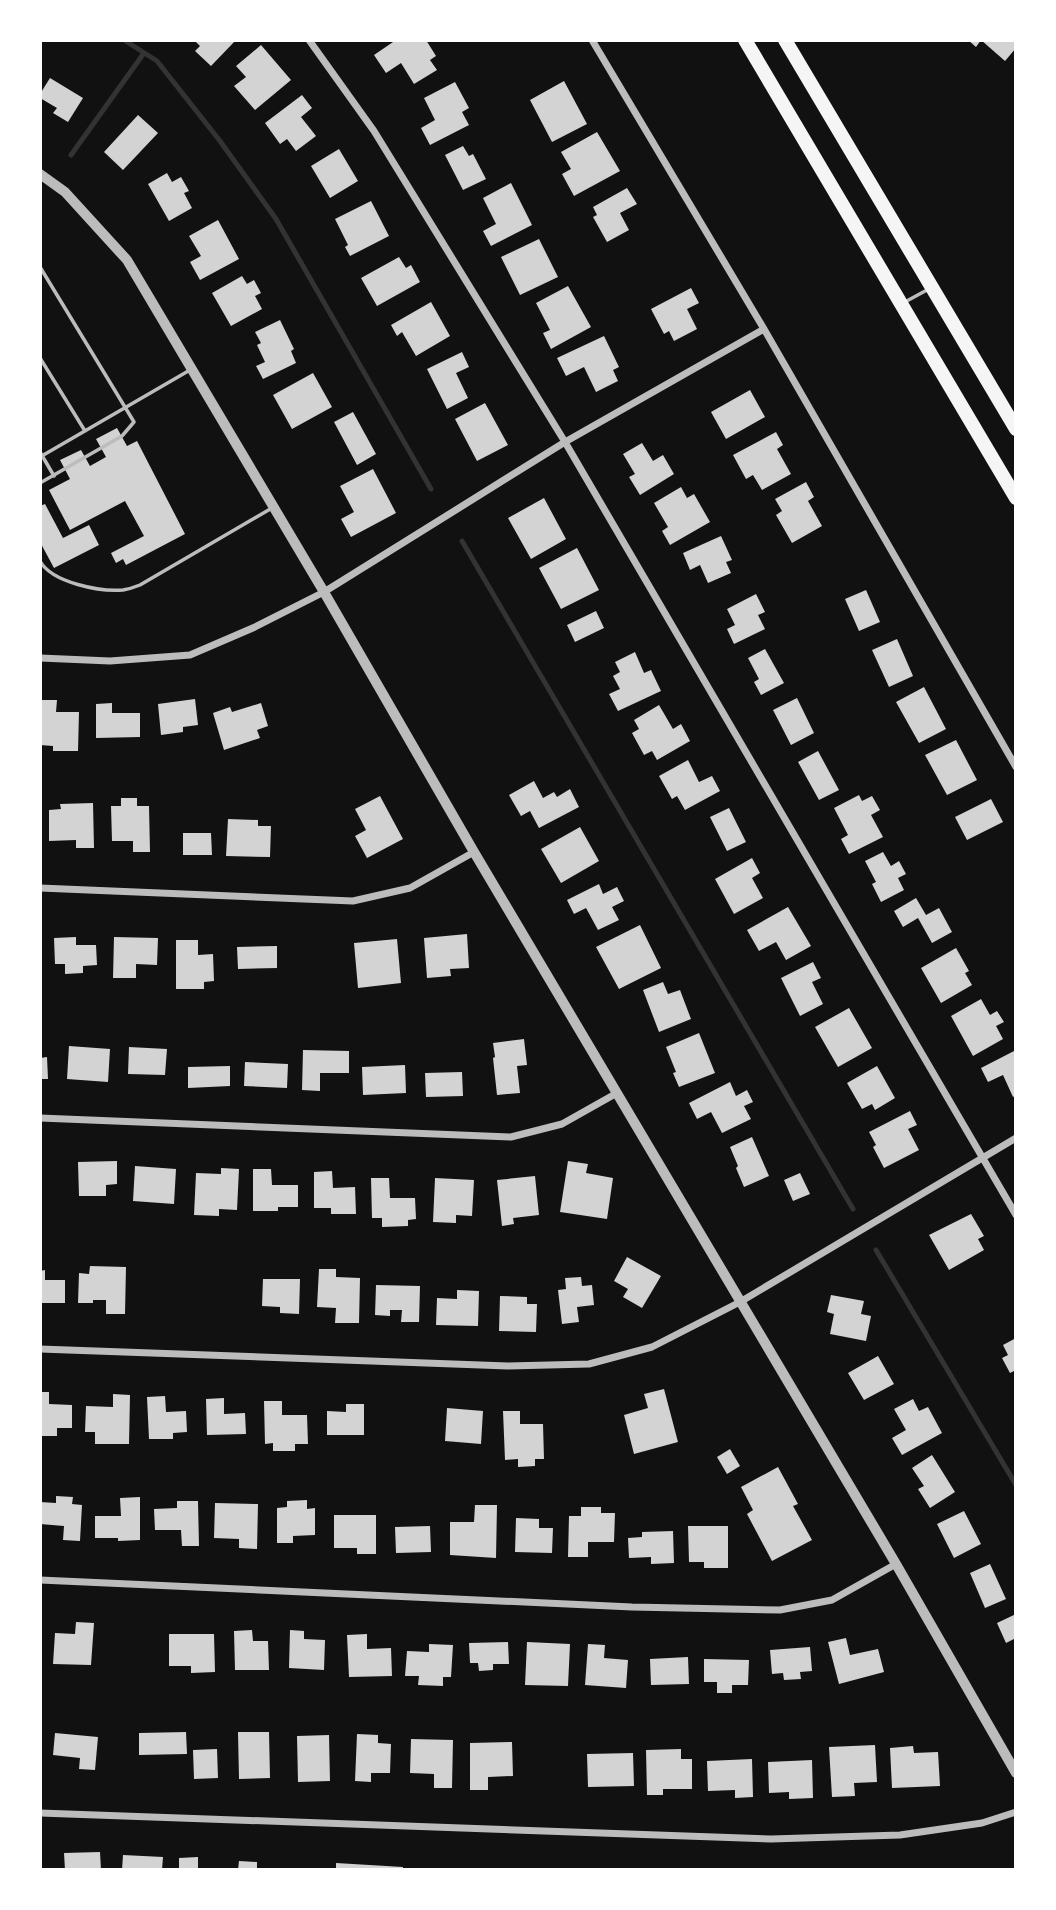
<svg xmlns="http://www.w3.org/2000/svg" width="1056" height="1910" viewBox="0 0 1056 1910" font-family="'Titillium Web',sans-serif">
  <rect width="100%" height="100%" fill="#111"/>
  <g fill="none" stroke-linecap="round" stroke-linejoin="round">
    <!-- stream -->
    <path stroke="#333" stroke-width="5" d="M124 40 157 61 220 141 276 219 431 489
      M71 155 144 53
      M462 541 853 1209
      M876 1250 1016 1485"/>
  </g>
  <!-- building -->
  <path fill="#d3d3d3" d="M194 40H236L211 66 195 51 200 46Z
    M396 40H416L418 42 426 40 436 56 430 60 437 70 414 84 401 63 386 73 374 55Z
    M968 40H1016V48L1005 61 981 40 976 47Z
    M261 45 291 80 255 110 234 86 246 77 236 66Z
    M50 78 83 98 68 122 53 113 57 108 40 98V94Z
    M564 81 587 124 552 142 530 100Z
    M455 82 469 108 462 112 469 125 430 145 421 128 435 120 424 98Z
    M302 95 312 108 301 117 316 136 296 151 287 139 280 144 265 123Z
    M138 115 158 133 123 170 104 152Z
    M597 132 620 171 574 196 562 174 571 169 561 152Z
    M463 146 469 156 473 154 486 179 463 190 445 155Z
    M339 149 358 181 330 198 311 166Z
    M167 173 172 182 181 177 189 191 184 193 192 208 169 221 148 184Z
    M511 183 532 225 491 246 483 231 496 224 483 198Z
    M627 188 637 204 620 213 629 230 607 242 593 217 597 215 593 207Z
    M371 201 389 236 350 256 345 247 348 245 335 219Z
    M218 220 239 259 200 280 190 262 201 256 189 236Z
    M539 239 558 277 520 295 501 257Z
    M399 257 406 268 411 265 420 282 377 306 361 278Z
    M242 276 247 284 254 280 261 293 255 296 262 309 231 326 212 293Z
    M568 286 591 327 551 349 543 333 550 330 536 303Z
    M691 288 699 303 687 309 697 329 674 341 669 331 664 334 651 309Z
    M431 302 450 336 416 356 402 332 397 336 391 325Z
    M280 320 294 349 291 351 296 363 263 379 256 366 265 362 257 345 261 343 255 332Z
    M604 336 619 367 613 370 618 381 596 392 584 367 566 376 557 358Z
    M462 352 469 367 456 373 468 398 447 409 427 369Z
    M313 373 332 407 292 429 273 395Z
    M750 390 765 417 726 439 711 412Z
    M485 403 508 445 477 461 455 419Z
    M353 412 376 454 357 465 334 422Z
    M117 428 127 446 137 441 185 534 126 565 123 559 116 563 111 553 144 536 125 501 70 530 49 490 70 479 60 460 81 450 90 466 106 457 96 439Z
    M776 432 783 445 777 449 791 474 762 490 753 475 746 479 733 455Z
    M642 443 653 461 663 455 674 474 640 495 629 477 635 474 623 454Z
    M373 469 396 513 351 537 341 519 354 512 340 486Z
    M806 482 814 497 808 501 822 526 792 543 776 515 782 511 775 499Z
    M681 487 687 498 694 494 710 522 670 545 662 531 668 527 654 503Z
    M544 498 566 539 531 559 508 518Z
    M45 504 63 538 89 525 99 545 54 568 40 542V506Z
    M721 536 732 560 726 562 731 573 708 583 700 565 690 570 683 553Z
    M577 548 599 590 561 609 539 568Z
    M866 590 880 622 859 631 845 599Z
    M756 594 765 612 758 615 765 629 734 644 727 629 735 625 727 609Z
    M596 611 604 628 575 642 567 625Z
    M897 639 913 676 889 687 872 650Z
    M765 649 784 683 761 695 754 682 759 679 748 658Z
    M635 652 644 673 651 670 661 691 618 711 609 694 620 689 613 676 620 672 615 662Z
    M924 687 946 729 919 743 896 702Z
    M797 698 814 733 791 745 773 710Z
    M195 699 198 725 183 727V732L161 735 158 704Z
    M41 700H57L56 712H79L78 751H53V746L40 745Z
    M112 703V713H140V737L96 738V704Z
    M261 703 268 726 257 730 260 738 224 750 213 713 230 707 232 712Z
    M659 705 673 729 681 724 690 741 657 760 652 751 644 755 632 733 639 729 634 720Z
    M956 740 977 780 947 795 925 755Z
    M818 751 839 790 819 800 798 762Z
    M688 760 699 782 712 776 720 791 685 810 677 796 672 799 659 776Z
    M534 781 543 798 554 792 557 797 570 789 579 807 539 828 530 811 521 816 509 795Z
    M859 795 862 801 872 796 880 810 871 815 883 837 849 854 841 839 848 835 834 808Z
    M380 796 403 839 367 858 355 836 366 830 355 809Z
    M121 798H137V806H149L150 852H133V841H112L111 806H121Z
    M991 799 1003 822 967 840 955 817Z
    M93 803 94 848H76V840L49 841V810L61 809 60 804Z
    M729 808 746 842 727 851 710 817Z
    M228 819 258 820V826H271L270 857 226 856Z
    M580 827 599 861 561 883 541 849Z
    M183 833H211L212 855H183Z
    M883 852 891 866 899 861 906 874 898 878 904 890 881 902 872 884 876 882 865 861Z
    M752 858 760 873 752 878 763 898 734 914 715 879Z
    M599 884 603 894 617 887 624 901 612 907 619 920 598 930 586 908 574 914 567 900Z
    M916 898 926 915 939 908 952 932 932 943 918 918 903 927 894 911Z
    M788 907 811 946 786 960 776 942 759 951 747 930Z
    M640 925 661 968 619 989 596 947Z
    M467 934 469 968 450 969 451 976 427 978 424 938Z
    M76 937V945H96L97 965 83 966V973L65 974V964H55L54 938Z
    M114 937 158 938 157 965 136 964V978H113Z
    M397 939 401 983 358 988 354 943Z
    M176 940H198V955L213 954 214 981 204 982V989H176Z
    M277 946V968L238 969 237 947Z
    M956 948 969 971 965 973 972 985 941 1003 921 968Z
    M813 962 821 978 812 982 823 1004 800 1016 781 978Z
    M663 982 668 994 680 990 691 1019 659 1032 643 990Z
    M981 999 990 1015 997 1011 1004 1022 996 1026 1003 1039 973 1056 951 1016Z
    M849 1008 872 1048 838 1067 815 1027Z
    M699 1033 715 1073 679 1087 673 1073 676 1072 666 1047Z
    M524 1039 527 1065 517 1066 520 1093 497 1095 493 1058 495 1057 493 1043Z
    M69 1046 110 1049 108 1082 67 1079Z
    M129 1047 167 1049 165 1075 128 1074Z
    M303 1050 349 1051V1073H320V1091L302 1090Z
    M1016 1050V1095L1013 1097 1003 1075 988 1082 981 1068Z
    M47 1057 48 1079H40V1058Z
    M245 1062 288 1064 287 1088 244 1086Z
    M405 1065 406 1093 363 1095 362 1067Z
    M230 1066V1086L188 1088V1067Z
    M877 1066 895 1098 875 1110 872 1104 862 1109 847 1083Z
    M462 1072 463 1096 426 1097 425 1073Z
    M730 1082 736 1096 747 1090 753 1102 744 1106 751 1119 722 1133 711 1112 697 1119 689 1103Z
    M910 1111 917 1125 908 1129 919 1150 884 1168 873 1147 876 1145 869 1132Z
    M752 1137 769 1176 744 1187 736 1168 738 1166 730 1147Z
    M117 1161V1184L106 1185V1196H79L78 1162Z
    M568 1161 588 1164 586 1173 613 1178 607 1219 560 1212Z
    M135 1166 176 1169 174 1204 133 1201Z
    M221 1168 239 1169 237 1210 219 1209V1216L194 1215 196 1173 221 1174Z
    M253 1169H271L272 1185H298V1207H278V1211H253Z
    M332 1171 333 1188 355 1187 356 1214H331V1208H314V1172Z
    M800 1173 810 1194 793 1201 784 1180Z
    M535 1176 539 1215 513 1218 514 1224 502 1226 497 1180Z
    M371 1178H389L390 1198H415L416 1219 408 1220V1226L382 1227V1218H372Z
    M435 1178 474 1180 472 1216 456 1215V1223L433 1222Z
    M971 1214 984 1236 978 1239 984 1250 949 1270 929 1235Z
    M627 1257 661 1276 642 1308 623 1297 628 1289 614 1281Z
    M90 1266 126 1267 125 1314H106V1300H93V1303H78L79 1273 89 1274Z
    M319 1269H336V1277L360 1278 359 1323H335L336 1308 317 1307Z
    M45 1270V1280H65V1303H40V1271Z
    M581 1277 582 1286 592 1285 594 1305 577 1307 579 1322 562 1324 558 1290 566 1289 565 1278Z
    M263 1279H300L299 1314 280 1313V1307L262 1306Z
    M376 1285 420 1286 419 1322H401L402 1310H390V1316L375 1315Z
    M457 1290 479 1291 478 1326 436 1325 437 1298 457 1299Z
    M831 1295 864 1301 861 1314 871 1316 866 1341 830 1334 834 1314 827 1312Z
    M500 1296 527 1297V1304H537L536 1332 499 1331Z
    M1016 1338V1370L1010 1373 1002 1358 1008 1355 1003 1345Z
    M878 1356 894 1384 864 1400 848 1373Z
    M664 1389 678 1442 634 1454 624 1415 648 1408 644 1394Z
    M40 1392H49V1404L72 1405V1428H57V1436H40Z
    M113 1394 130 1395 129 1444H95V1432H85L86 1406 113 1407Z
    M165 1396 166 1412 186 1411 187 1432 173 1433V1439H149L147 1397Z
    M224 1398V1414L245 1413 246 1434 207 1435 206 1399Z
    M913 1399 919 1411 928 1407 942 1433 902 1455 892 1438 906 1430 894 1409Z
    M264 1401H282V1415H307L308 1444H295V1451H273V1443L265 1444Z
    M346 1404H364V1435H327V1411L346 1412Z
    M447 1408 483 1411 481 1444 445 1441Z
    M503 1411H520V1424H543L544 1459H535V1466L518 1467V1459L505 1460Z
    M730 1449 740 1466 727 1474 717 1457Z
    M932 1455 955 1492 930 1508 918 1489 924 1486 912 1468Z
    M778 1467 798 1504 793 1506 812 1540 772 1561 747 1514 753 1510 741 1487Z
    M56 1496 73 1497 72 1504 82 1505 80 1541 63 1540 64 1526 40 1524V1502L56 1503Z
    M140 1497V1540L118 1541V1538H95V1516H121L120 1498Z
    M307 1500V1509L315 1508V1535L293 1536V1543H277V1508L287 1507V1501Z
    M177 1501H198L199 1546H182L181 1530H155L154 1509 177 1508Z
    M215 1503 258 1504 257 1549 239 1548V1539L214 1538Z
    M475 1505H497L496 1558 450 1555V1522H474Z
    M581 1507H601V1513H615L614 1542H588V1557H568L569 1516H581Z
    M964 1511 981 1544 954 1558 937 1524Z
    M334 1515H376V1554H357V1548H334Z
    M516 1518 539 1519V1528H553L552 1553 515 1552Z
    M430 1526 431 1552 396 1553 395 1527Z
    M688 1526H728V1568H704V1562H689Z
    M673 1531 674 1563 651 1564V1557L629 1558 628 1538 642 1537V1532Z
    M990 1564 1006 1599 985 1608 970 1573Z
    M1016 1614V1638L1006 1643 997 1623Z
    M76 1622 94 1623 91 1665 53 1664 55 1633 75 1634Z
    M252 1630 253 1641H268L269 1670H235L234 1631Z
    M290 1630 304 1631V1639L325 1640 324 1670 289 1668Z
    M169 1634H214L215 1672 191 1673V1666H169Z
    M367 1634V1649L391 1648 392 1676 349 1677 347 1635Z
    M846 1638 850 1655 878 1649 884 1672 839 1684 828 1642Z
    M508 1642 509 1664H493V1670L479 1671 478 1663H470L469 1643Z
    M527 1642 570 1644 568 1686 525 1685Z
    M429 1644 453 1645 451 1677H443V1686L418 1685 419 1676H405L407 1651 429 1652Z
    M588 1644 605 1645 604 1658 628 1660 626 1688 585 1685Z
    M810 1647 812 1671 800 1672 801 1679 784 1680 783 1673 772 1674 770 1650Z
    M688 1657 689 1684 651 1685 650 1659Z
    M704 1659 749 1660 748 1685H732V1693H717V1682H704Z
    M186 1732 187 1754 139 1755V1733Z
    M238 1732H269L270 1778 239 1779Z
    M55 1733 98 1737 95 1770 79 1769 80 1758 53 1755Z
    M357 1734 378 1735V1743L391 1744 390 1773H371V1782L355 1781Z
    M329 1735 330 1781 298 1782 297 1736Z
    M411 1739 453 1740 452 1788H434V1774L410 1773Z
    M512 1742 513 1776 488 1777V1790H470V1743Z
    M875 1745 877 1782 854 1783 855 1796 832 1797 829 1747Z
    M913 1746 914 1753 938 1752 940 1786 892 1788 890 1748Z
    M217 1749 218 1778 194 1779 193 1750Z
    M681 1749V1759H692V1789H663V1795H647L646 1750Z
    M633 1753 634 1786 588 1787 587 1754Z
    M752 1759 753 1797 735 1798V1790L708 1791 707 1761Z
    M812 1760 813 1798 789 1799V1792L769 1793 768 1762Z
    M100 1852 101 1870H65L64 1853Z
    M123 1855 163 1857 162 1870H122Z
    M198 1857V1870H179V1858Z
    M239 1861 257 1862V1870H238Z
    M336 1863 403 1867V1870H336Z"/>
  <g fill="none" stroke-linecap="round" stroke-linejoin="round">
    <!-- service -->
    <path stroke="#bcbcbc" stroke-width="3.5" d="M40 267 134 422 122 436 40 483
      M903 303 927 290
      M40 358 85 431
      M40 452 54 476
      M40 457 190 370
      M40 561C52 583 101 592 123 590 129 589 135 587 140 585L272 508"/>
    <!-- minor -->
    <path stroke="#bcbcbc" stroke-width="7" d="M309 40 374 131 565 442 1016 1215
      M592 40 764 329 1016 767
      M40 658 110 661 190 655 255 627 324 592 565 442 764 329
      M40 888 353 901 410 888 474 852
      M40 1118 511 1137 562 1124 617 1093
      M40 1349 508 1366 589 1364 652 1347 740 1302 1016 1138
      M40 1580 632 1607 780 1610 832 1600 896 1564
      M40 1813 771 1839 900 1835 982 1823 1016 1812"/>
    <!-- tertiary -->
    <path stroke="#bcbcbc" stroke-width="10" d="M40 174 65 192 127 260 324 592 474 852 896 1564 1016 1773"/>
    <!-- motorway -->
    <path stroke="#f5f5f5" stroke-width="14" d="M745 40 1016 498
      M785 40 1016 429"/>
  </g>
  <!-- border -->
  <rect width="1056" height="1910" fill="none" stroke="#ffffff" stroke-width="84"/>
</svg>
